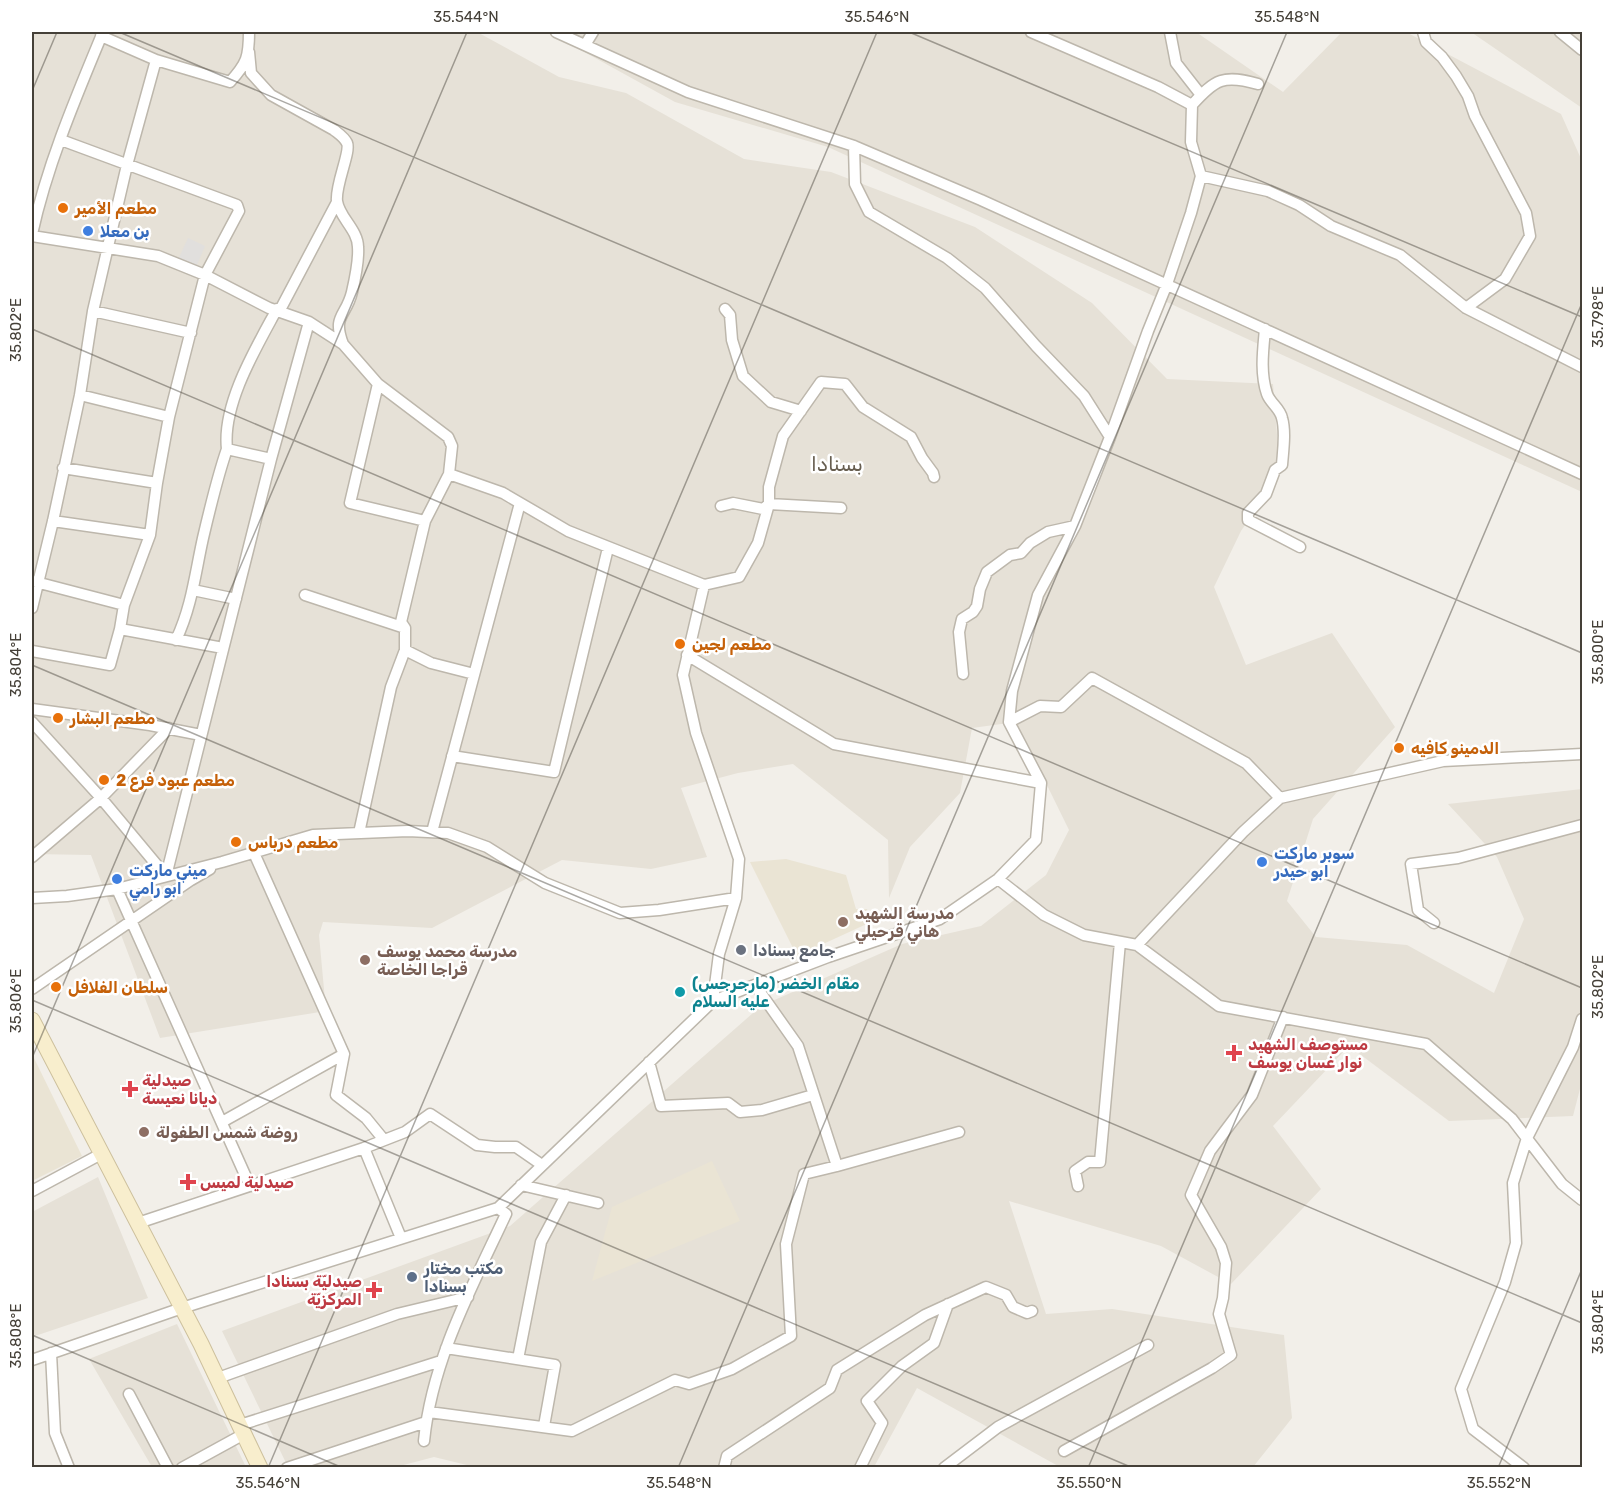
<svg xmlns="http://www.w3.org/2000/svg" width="1614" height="1499" viewBox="0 0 1614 1499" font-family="Rubik,Cairo,sans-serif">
  <rect width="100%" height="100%" fill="#f2efe9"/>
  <!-- residential -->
  <path fill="#e6e1d7" d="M32 32H477L559 77 626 93 744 159 831 172 975 227 1092 303 1167 379 1273 384 1280 473 1241 531 1214 587 1246 665 1332 633 1395 727 1313 819 1287 901 1316 937 1407 945 1494 993 1524 919 1497 857 1448 804 1582 789V1081L1573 1116 1449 1121 1349 1046 1273 1126 1321 1189 1231 1284 1161 1246 1009 1201 1046 1314 1112 1309 1284 1335 1292 1418 1253 1467H1060L917 1388 874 1467 479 1468 434 1457 396 1467H288L222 1331 510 1226 761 1006 902 944 981 926 1046 875 1069 830 1016 722 972 728 960 793 910 847 889 898 888 840 793 764 738 773 681 788 707 857 651 869 562 860 432 928 323 922 319 935 326 1011 160 1038 91 855 32 854Z
    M548 32H1196L1283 92 1341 33 1346 32H1406L1561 114 1582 161V492L828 147 675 102Z
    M1471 32H1582V108Z
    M98 1177 148 1298 32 1337V1212Z
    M177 1324 246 1467H152L89 1359Z"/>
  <!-- education -->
  <path fill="#eae4d4" d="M786 859 846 875 856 909H867L871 922 797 956 750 862Z
    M32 1054 82 1156 32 1181Z
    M712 1161 740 1221 592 1281 612 1207Z"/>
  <!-- parking -->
  <path fill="#e1dfdd" d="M188 238 205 246 194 272 176 264Z"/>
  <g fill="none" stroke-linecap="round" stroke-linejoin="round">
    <!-- street casing -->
    <g stroke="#bdb7ac" stroke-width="13">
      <path id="street" d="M556 32 688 92 854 146 981 200 1582 474
        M1031 32 1158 87 1192 105 1191 142 1201 176 1191 213 1167 284 1148 331 1110 437
        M1170 32 1176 63 1201 95
        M1423 32 1426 42 1442 57 1456 76 1468 96 1475 116 1526 213 1530 236 1505 279 1466 308
        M1560 32 1582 50
        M101 36 156 60 230 82C247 63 249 57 249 32
        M585 45 593 32
        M249 52 251 73 271 95 334 130C339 134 344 137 347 143 351 152 335 185 337 201 339 217 358 230 358 247 359 260 355 279 352 292 346 317 332 315 343 344
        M1192 105C1215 79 1224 74 1258 84
        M854 146 855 184 869 212 947 258 985 288 1036 346 1084 396 1110 437 1075 526 1038 595 1012 691 1009 722
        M1201 176 1268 191 1299 205 1331 226 1400 255 1466 308 1582 367
        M32 234C47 165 76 97 103 32
        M32 236 158 256 205 275 269 308 309 322 343 344 378 384 448 437 452 446 449 474 503 493 568 531 704 585 739 577 758 543 769 504 841 508
        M725 309 730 315 732 340 743 376 771 402 801 411
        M280 310 337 202
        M93 311 191 333
        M1265 329C1263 351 1260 373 1267 394 1270 403 1280 408 1282 418 1286 432 1283 451 1282 465L1275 470 1266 494 1248 513V520L1300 547
        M378 384 350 503 425 521
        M80 395 169 417
        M271 459 227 449C222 404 256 348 277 309
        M63 468 157 483
        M721 506 733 503 763 509 769 504V487L783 436 821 382 845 384 863 407 911 437 922 458 933 473 934 477
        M53 521 150 535
        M32 581 124 605
        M704 585 683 675 696 733 739 859 736 898 719 954 713 1001
        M193 590 236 599
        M305 595 405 628
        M32 608 53 521 80 395 93 311 127 165 156 60
        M120 629 223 648
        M176 640C192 606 195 574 203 538 210 508 217 478 227 449
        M405 650 431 663 474 674
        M32 651 110 665 120 629 124 605 150 535 157 483 169 417 205 275 239 211 237 205 61 140
        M687 655 834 744 1041 783
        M963 674 959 632 962 619 973 612 977 606 980 589 987 572 1010 555 1021 553 1030 543 1048 532 1075 526
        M32 709 150 725 201 735
        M32 722 101 798 166 876
        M452 756 554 772 608 548
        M432 832 520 503
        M359 833 391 687 405 650V628L401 622 425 521 449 474
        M32 857 101 798 169 728
        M166 876 271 459 309 322
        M998 879 1044 915 1084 935 1137 945 1219 1006 1426 1044 1512 1119 1562 1184 1582 1200
        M117 889 250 1186
        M32 898 67 896 117 889 222 862 313 835 408 831 448 833 487 847 545 883 620 913 659 910 736 898
        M1434 923 1418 910 1411 864 1458 858 1582 825
        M1137 945 1243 832 1280 798 1443 761 1582 754
        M755 985 798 1046 837 1166 959 1132
        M32 989 191 880 210 869
        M344 1054 336 1095 366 1118 384 1140
        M649 1062 661 1106 728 1103 740 1112 762 1110 813 1095
        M222 1122 344 1054 254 853
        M364 1148 405 1132 430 1114 477 1145 495 1147H516L542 1165
        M521 1185 598 1203
        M1078 1186 1075 1171 1088 1162H1100L1120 942
        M32 1191 101 1154
        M138 1223 364 1148 401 1238
        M446 1348 555 1365 544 1426
        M51 1353 55 1433 69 1468
        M518 1359 541 1242 566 1195
        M32 1360 182 1308 498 1208 713 1001 828 957 940 919 998 879 1036 840 1041 783 1009 722 1040 706 1061 707 1092 678 1246 763 1280 798
        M218 1378 397 1314 468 1297
        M129 1394 168 1468
        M429 1412 572 1431 675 1380 689 1384 732 1369 791 1336 786 1244 804 1174 837 1166
        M240 1425 441 1361
        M424 1441C432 1360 472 1287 506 1214L498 1208
        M1064 1451 1212 1368 1231 1355 1219 1314 1223 1298 1226 1263 1221 1247 1191 1195 1210 1151 1252 1095 1283 1017
        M182 1468 244 1434
        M287 1468 426 1422
        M724 1468 727 1456 830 1388 837 1370 925 1315 986 1287 1006 1295 1013 1307 1027 1313 1032 1311
        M860 1468 882 1423 867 1401 902 1366 934 1343 948 1304
        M944 1468 998 1427 1148 1345
        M1524 1468 1473 1429 1461 1389 1505 1282 1516 1243 1513 1183 1527 1138 1573 1047 1582 1019"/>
    </g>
    <!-- secondary casing -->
    <g stroke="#cdc09d" stroke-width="17">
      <path id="secondary" d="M32 1020 201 1344 260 1468"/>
    </g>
    <!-- street -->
    <use href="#street" stroke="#fff" stroke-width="10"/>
    <!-- secondary -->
    <use href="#secondary" stroke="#f8eecd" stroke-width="15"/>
  </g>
  <!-- ticks -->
  <path fill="none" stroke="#454038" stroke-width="1.5" stroke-opacity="0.45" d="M119 32 1582 653M909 32 1582 317M32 91 57 32M32 329 1582 988M32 665 1582 1323M32 1000 1133 1468M32 1058 467 32M32 1335 343 1468M268 1468 877 32M678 1468 1287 32M1088 1468 1582 303M1498 1468 1582 1269"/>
  <!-- markers -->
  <g fill="#e8710a" stroke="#fff" stroke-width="2">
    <circle cx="63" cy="208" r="6"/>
    <circle cx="680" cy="644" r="6"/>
    <circle cx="58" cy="718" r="6"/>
    <circle cx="1399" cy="748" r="6"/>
    <circle cx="104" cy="780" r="6"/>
    <circle cx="236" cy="842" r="6"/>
    <circle cx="56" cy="987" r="6"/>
  </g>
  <g fill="#3f7fe0" stroke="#fff" stroke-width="2">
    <circle cx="88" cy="231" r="6"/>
    <circle cx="1262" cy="862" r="6"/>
    <circle cx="117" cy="879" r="6"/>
  </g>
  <g fill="#8d6e63" stroke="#fff" stroke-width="2">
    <circle cx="843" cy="922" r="6"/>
    <circle cx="365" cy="960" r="6"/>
    <circle cx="144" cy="1132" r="6"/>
  </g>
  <circle fill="#6b7280" stroke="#fff" stroke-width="2" cx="741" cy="950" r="6"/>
  <circle fill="#0f9aa8" stroke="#fff" stroke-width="2" cx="680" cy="992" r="6"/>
  <g fill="#e0444e" stroke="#fff" stroke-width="2">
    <path d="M1231 1044h6v6h6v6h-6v6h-6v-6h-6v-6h6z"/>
    <path d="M127 1080h6v6h6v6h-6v6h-6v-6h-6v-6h6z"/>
    <path d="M185 1173h6v6h6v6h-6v6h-6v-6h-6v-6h6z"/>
    <path d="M371 1281h6v6h6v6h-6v6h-6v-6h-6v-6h6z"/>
  </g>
  <circle fill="#5c6f8a" stroke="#fff" stroke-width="2" cx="412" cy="1277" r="6"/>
  <g text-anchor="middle" stroke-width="5" stroke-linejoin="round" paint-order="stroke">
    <!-- food labels -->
    <g font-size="16" font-weight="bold" fill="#c56008" stroke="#fff" text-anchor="start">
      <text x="75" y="214">مطعم الأمير</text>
      <text x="692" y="650">مطعم لجين</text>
      <text x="70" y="724">مطعم البشار</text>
      <text x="1411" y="754">الدمينو كافيه</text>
      <text x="116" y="786">مطعم عبود فرع 2</text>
      <text x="248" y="848">مطعم درباس</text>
      <text x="68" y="993">سلطان الفلافل</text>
    </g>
    <!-- shop labels -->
    <g font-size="16" font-weight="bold" fill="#366cbe" stroke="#fff" text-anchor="start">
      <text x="100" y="237">بن معلا</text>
      <text x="1274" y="859">سوبر ماركت<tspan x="1274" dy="18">ابو حيدر</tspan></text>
      <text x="129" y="876">ميني ماركت<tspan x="129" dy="18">ابو رامي</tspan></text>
    </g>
    <!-- education labels -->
    <g font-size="16" font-weight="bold" fill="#785e54" stroke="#fff" text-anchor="start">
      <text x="855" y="919">مدرسة الشهيد<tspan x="855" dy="18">هاني قرحيلي</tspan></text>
      <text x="377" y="957">مدرسة محمد يوسف<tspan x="377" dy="18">قراجا الخاصة</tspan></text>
      <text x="156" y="1138">روضة شمس الطفولة</text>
    </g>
    <!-- worship labels -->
    <g font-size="16" font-weight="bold" fill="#5b616d" stroke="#fff" text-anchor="start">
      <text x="753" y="956">جامع بسنادا</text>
    </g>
    <!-- culture labels -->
    <g font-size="16" font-weight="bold" fill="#0d838f" stroke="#fff" text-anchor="start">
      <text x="692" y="989">مقام الخضر (مارجرجس)<tspan x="692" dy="18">عليه السلام</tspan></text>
    </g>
    <!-- health labels -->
    <g font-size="16" font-weight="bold" fill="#be3a42" stroke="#fff" text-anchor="start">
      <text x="1248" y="1050">مستوصف الشهيد<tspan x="1248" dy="18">نوار غسان يوسف</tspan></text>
      <text x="142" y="1086">صيدلية<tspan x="142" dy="18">ديانا نعيسة</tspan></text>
      <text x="200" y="1188">صيدلية لميس</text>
      <text x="362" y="1287" text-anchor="end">صيدليّة بسنادا<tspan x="362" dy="18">المركزيّة</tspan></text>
    </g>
    <!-- service labels -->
    <g font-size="16" font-weight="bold" fill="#4e5e75" stroke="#fff" text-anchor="start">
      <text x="424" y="1274">مكتب مختار<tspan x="424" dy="18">بسنادا</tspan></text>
    </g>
    <!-- quarter labels -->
    <g font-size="20" fill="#675e50" stroke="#fff">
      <text x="837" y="471">بسنادا</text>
    </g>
  </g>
  <!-- border -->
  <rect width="1614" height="1499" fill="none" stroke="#ffffff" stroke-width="66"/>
  <rect x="33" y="33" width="1548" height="1433" fill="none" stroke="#454038" stroke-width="2"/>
  <g font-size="15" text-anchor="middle" fill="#454038">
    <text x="466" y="22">35.544°N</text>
    <text x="877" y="22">35.546°N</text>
    <text x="1287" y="22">35.548°N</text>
    <text transform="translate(1598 317) rotate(-90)" y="5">35.798°E</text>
    <text transform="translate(16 330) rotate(-90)" y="5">35.802°E</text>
    <text transform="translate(1598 652) rotate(-90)" y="5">35.800°E</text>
    <text transform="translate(16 665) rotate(-90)" y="5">35.804°E</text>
    <text transform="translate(1598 987) rotate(-90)" y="5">35.802°E</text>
    <text transform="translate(16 1001) rotate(-90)" y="5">35.806°E</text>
    <text transform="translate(1598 1322) rotate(-90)" y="5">35.804°E</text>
    <text transform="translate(16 1336) rotate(-90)" y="5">35.808°E</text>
    <text x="268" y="1488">35.546°N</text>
    <text x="679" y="1488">35.548°N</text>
    <text x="1089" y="1488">35.550°N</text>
    <text x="1499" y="1488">35.552°N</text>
  </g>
</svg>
